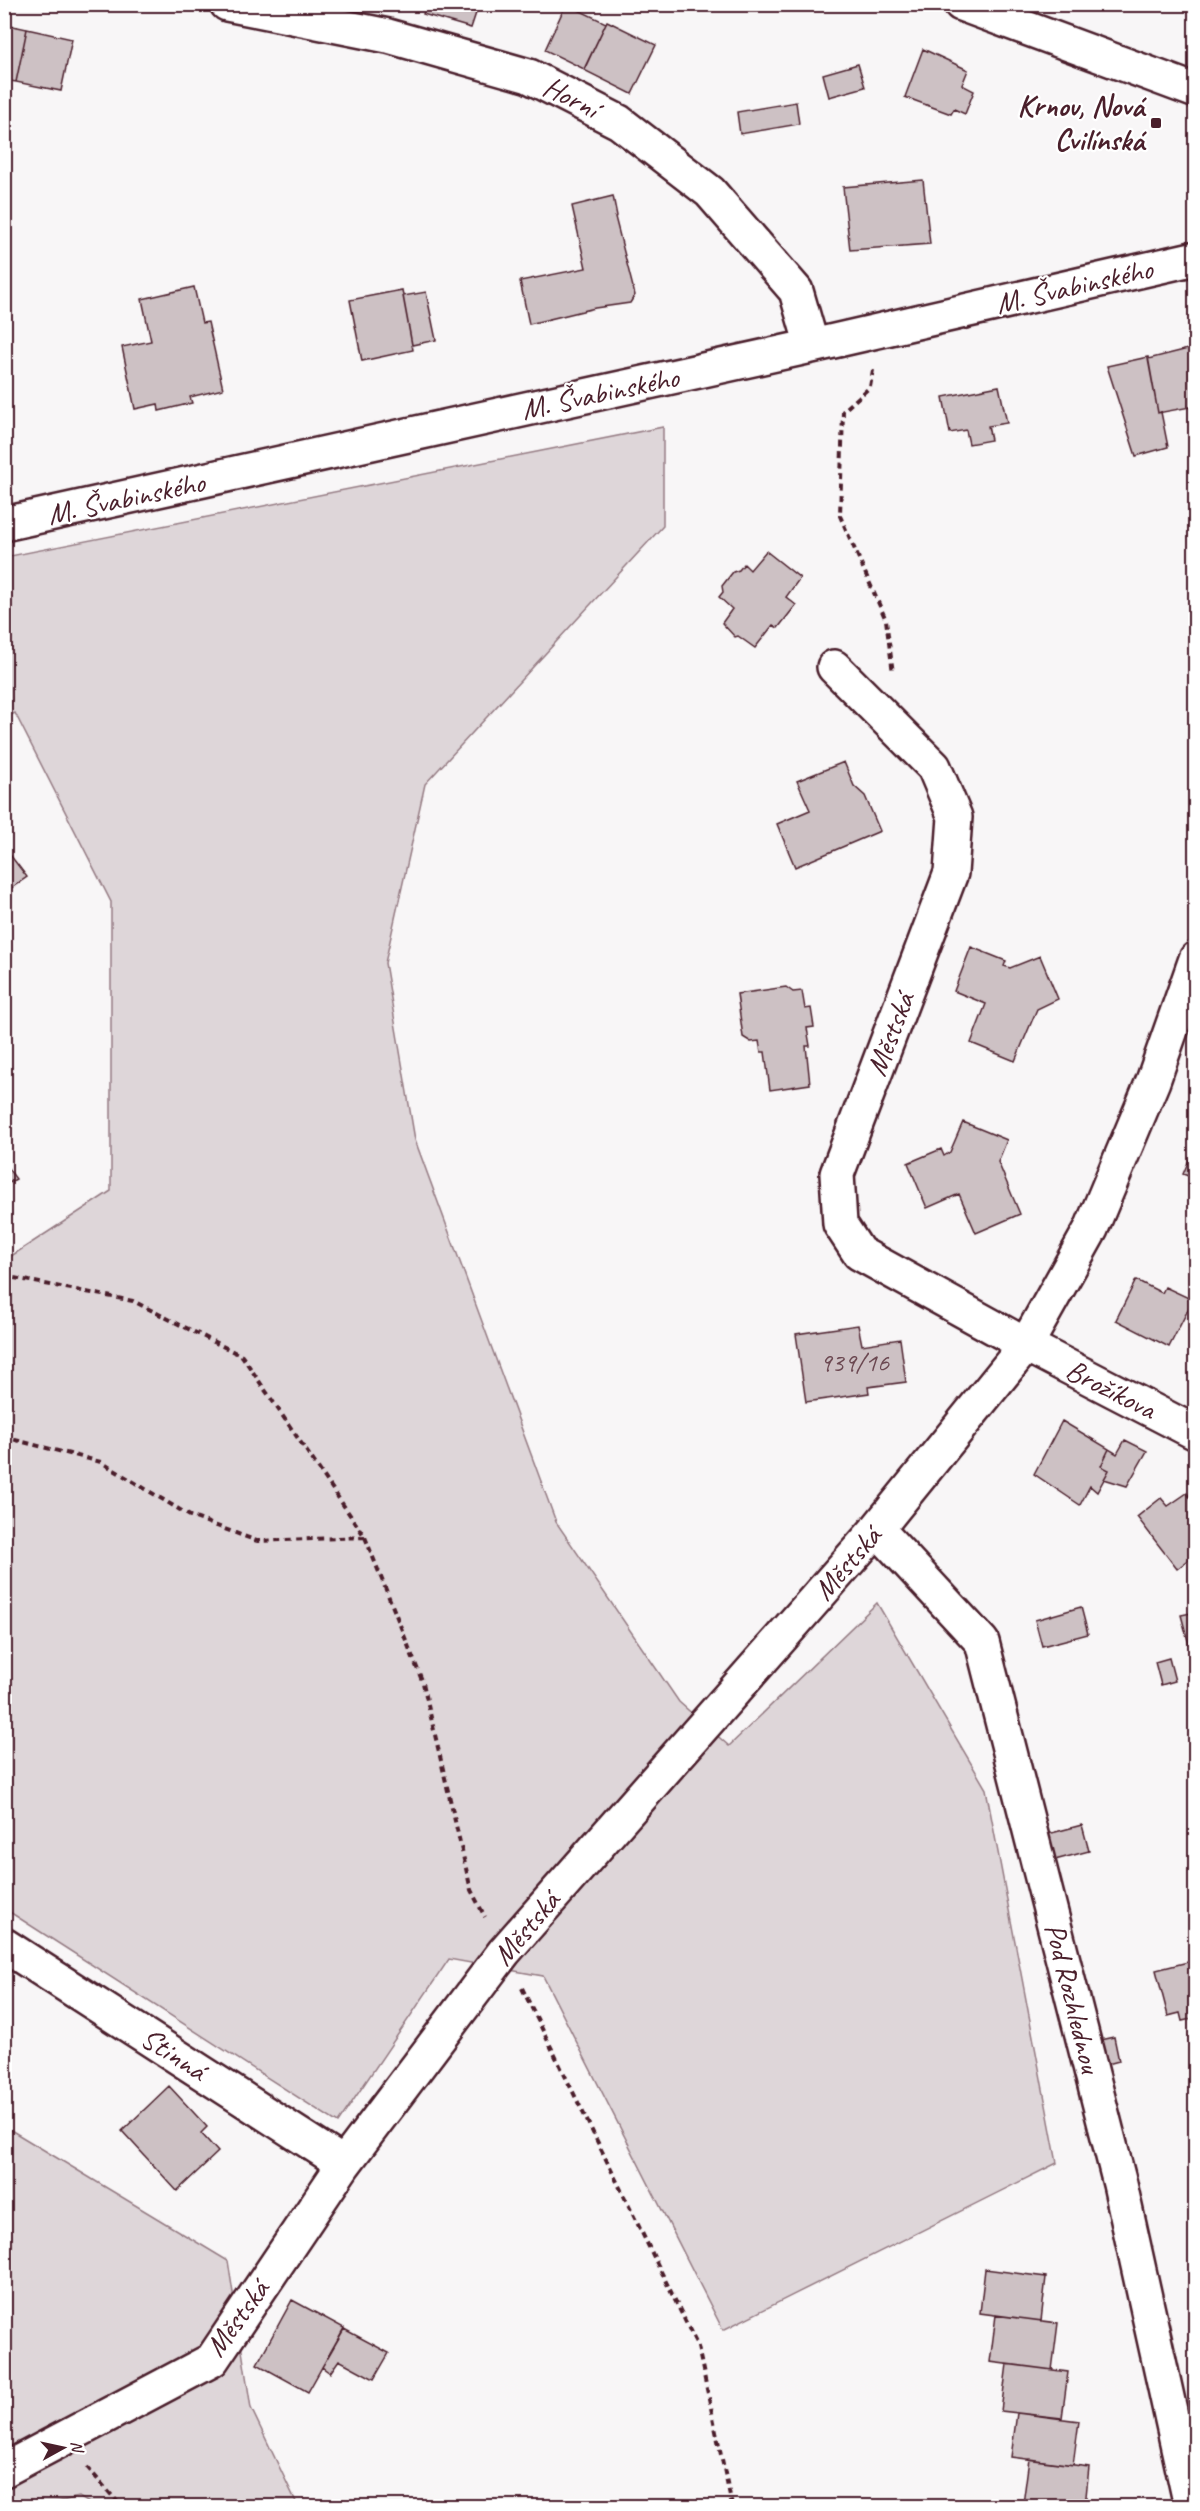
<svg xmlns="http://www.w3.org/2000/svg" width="1200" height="2511" viewBox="0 0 1200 2511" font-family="Caveat,sans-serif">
  <rect width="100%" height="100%" fill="#f8f6f7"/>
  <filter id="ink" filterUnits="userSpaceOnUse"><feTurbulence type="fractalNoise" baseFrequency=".0167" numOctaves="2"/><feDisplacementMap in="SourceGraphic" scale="12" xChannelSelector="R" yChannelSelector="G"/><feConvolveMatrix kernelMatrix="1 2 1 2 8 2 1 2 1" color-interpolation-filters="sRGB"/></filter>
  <g filter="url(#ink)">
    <!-- green -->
    <path fill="#ded6d9" stroke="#947a82" stroke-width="1.5" d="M663 427V526L425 784 385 963 415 1140 556 1522 679 1702 729 1746 877 1603 986 1789 1057 2163 723 2330 543 1976 449 1959 338 2123 5 1909V1260L111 1191V902L15 713 5 718V557Z
      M4 2126 228 2261 251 2408 298 2506H94L79 2497 40 2506H5Z"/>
    <!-- building -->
    <path fill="#cdc1c4" stroke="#4a1f2b" stroke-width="1.5" d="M426 4H479L471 28 423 14Z
      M566 4 606 23 584 69 545 50Z
      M607 21 656 45 632 94 584 70Z
      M4 24 27 29 16 82 4 80Z
      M27 29 72 39 61 91 16 82Z
      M923 49 968 70 962 85 974 91 965 114 954 109 951 114 905 97Z
      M858 64 865 87 829 97 823 74Z
      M796 102 799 124 740 134 737 112Z
      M923 180 930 244 850 250 843 187Z
      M613 196 617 216 615 217 635 295 630 303 595 308 529 324 520 281 586 268 572 206Z
      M194 287 202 323 208 322 223 389 190 397 192 403 159 411 158 404 135 409 122 347 151 341 142 299Z
      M402 290 413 350 362 361 350 300Z
      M426 292 436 340 412 345 403 296Z
      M1196 347V406L1158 413 1148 359Z
      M1148 357 1158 413 1161 412 1168 447 1136 456 1107 366Z
      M999 386 1007 423 988 426 991 440 969 444 966 430 950 433 943 397Z
      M766 551 800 578 786 597 796 605 778 628 773 625 755 648 738 636 735 637 722 623 732 609 719 597 723 592 722 586 733 572 739 570 744 564 750 570Z
      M844 762 854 786 865 796 880 831 795 867 777 824 810 810 797 781Z
      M4 847 27 877 4 893Z
      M971 947 1006 961 1004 966 1010 968 1040 956 1058 999 1037 1009 1015 1061 971 1043 986 1004 954 991Z
      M786 987 793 992 802 991 805 1009 811 1008 814 1027 807 1028 810 1046H806L810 1084 770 1090 765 1052H761L759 1041 751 1042 743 1037 737 994Z
      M963 1122 1007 1140 998 1162 1020 1214 976 1233 959 1194 927 1208 908 1163 941 1149 944 1156 950 1152Z
      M1196 1144V1179L1183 1174Z
      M4 1163 16 1179 4 1186Z
      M1136 1280 1162 1293 1165 1287 1193 1300 1169 1347 1116 1320Z
      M858 1325 862 1345 900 1339 906 1382 868 1387 869 1393 806 1402 796 1334Z
      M1062 1421 1109 1449 1101 1466 1109 1470 1097 1492 1090 1486 1080 1505 1034 1474Z
      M1125 1440 1147 1451 1127 1486 1104 1479 1109 1470 1101 1466 1109 1449 1117 1454Z
      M1187 1493 1196 1506V1554L1177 1569 1137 1517 1161 1498 1168 1506Z
      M1081 1607 1088 1634 1042 1646 1035 1620Z
      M1196 1612V1651L1191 1652 1181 1615Z
      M1169 1658 1175 1681 1161 1685 1155 1662Z
      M1082 1825 1089 1851 1051 1861 1044 1835Z
      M1196 1960V2018L1182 2021 1180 2013 1168 2016 1156 1970Z
      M1114 2037 1119 2061 1100 2066 1095 2041Z
      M169 2086 207 2127 201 2133 218 2152 177 2191 122 2131Z
      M985 2269 1046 2277 1041 2321 980 2313Z
      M292 2300 344 2328 308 2392 257 2364Z
      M996 2315 1058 2323 1052 2370 990 2362Z
      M344 2329 389 2353 374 2379 339 2360 330 2373 322 2367Z
      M1007 2364 1068 2372 1062 2418 1001 2411Z
      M1017 2413 1079 2421 1073 2465 1011 2457Z
      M1029 2459 1089 2467 1085 2506 1023 2504Z"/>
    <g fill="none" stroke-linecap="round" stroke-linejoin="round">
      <!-- minor casing -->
      <g stroke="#4a1f2b" stroke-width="38">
        <path id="minor" d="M227 4 388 36 529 76 619 122 710 192 796 291 812 346
          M961 4 1196 91
          M4 524 812 346 1196 258
          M834 667 934 767 955 817 951 873 837 1174 840 1224 859 1253 1026 1345 1196 1433
          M877 1529 982 1642 1120 2184 1191 2506
          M4 1945 344 2164
          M4 2470 212 2360 344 2164 504 1952 877 1529 1026 1345 1091 1229 1153 1081 1196 959"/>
      </g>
      <!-- path -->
      <path stroke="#4a1f2b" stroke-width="4" stroke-dasharray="6 4.5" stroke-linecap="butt" d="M873 370 870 387 843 411 840 516 886 620 893 673
        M4 1276 133 1301 242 1356 365 1537 423 1683 471 1890 485 1917
        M4 1437 101 1462 190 1516 257 1541 365 1537
        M522 1988 698 2347 732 2506
        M87 2467 121 2506"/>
      <!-- minor -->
      <use href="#minor" stroke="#fff" stroke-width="33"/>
    </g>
  </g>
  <!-- markers -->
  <rect fill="#4a1f2b" stroke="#fff" stroke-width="2" x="1150" y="117" width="12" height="12" rx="3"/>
  <g text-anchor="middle" stroke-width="4.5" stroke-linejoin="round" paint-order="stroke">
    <!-- number labels -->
    <g font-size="27" fill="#6b4851">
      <text x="854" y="1371">939/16</text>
    </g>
    <!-- street labels -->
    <g font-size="30" fill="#4a1f2b" stroke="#fff">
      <text transform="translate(571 97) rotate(27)" y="10">Horní</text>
      <text transform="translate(1074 286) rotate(-13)" y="10">M. Švabinského</text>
      <text transform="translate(600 393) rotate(-12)" y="10">M. Švabinského</text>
      <text transform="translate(126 498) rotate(-12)" y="10">M. Švabinského</text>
      <text transform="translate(890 1034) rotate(-69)" y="10">Městská</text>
      <text transform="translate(1111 1389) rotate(27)" y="10">Brožíkova</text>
      <text transform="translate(847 1563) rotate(-49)" y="10">Městská</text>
      <text transform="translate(526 1928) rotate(-50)" y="10">Městská</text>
      <text transform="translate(1073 1998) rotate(76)" y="10">Pod Rozhlednou</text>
      <text transform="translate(174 2054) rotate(33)" y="10">Stinná</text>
      <text transform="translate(237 2318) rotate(-54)" y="10">Městská</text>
    </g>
    <!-- poi labels -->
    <g font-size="30" font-weight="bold" fill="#4a1f2b" stroke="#fff" text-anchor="end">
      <text x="1144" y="116">Krnov, Nová<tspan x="1144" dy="34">Cvilínská</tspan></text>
    </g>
  </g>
  <!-- margin -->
  <rect width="1200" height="2511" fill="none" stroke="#fff" stroke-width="24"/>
  <rect x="12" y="12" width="1176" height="2487" fill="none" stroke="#4a1f2b" stroke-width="2" filter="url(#ink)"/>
  <!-- north arrow -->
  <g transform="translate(63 2448) rotate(82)" stroke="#ffffff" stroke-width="4.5" paint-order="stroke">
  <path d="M0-4.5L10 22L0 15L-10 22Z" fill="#4a1f2b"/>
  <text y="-9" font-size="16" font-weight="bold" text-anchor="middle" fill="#4a1f2b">N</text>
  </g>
</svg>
